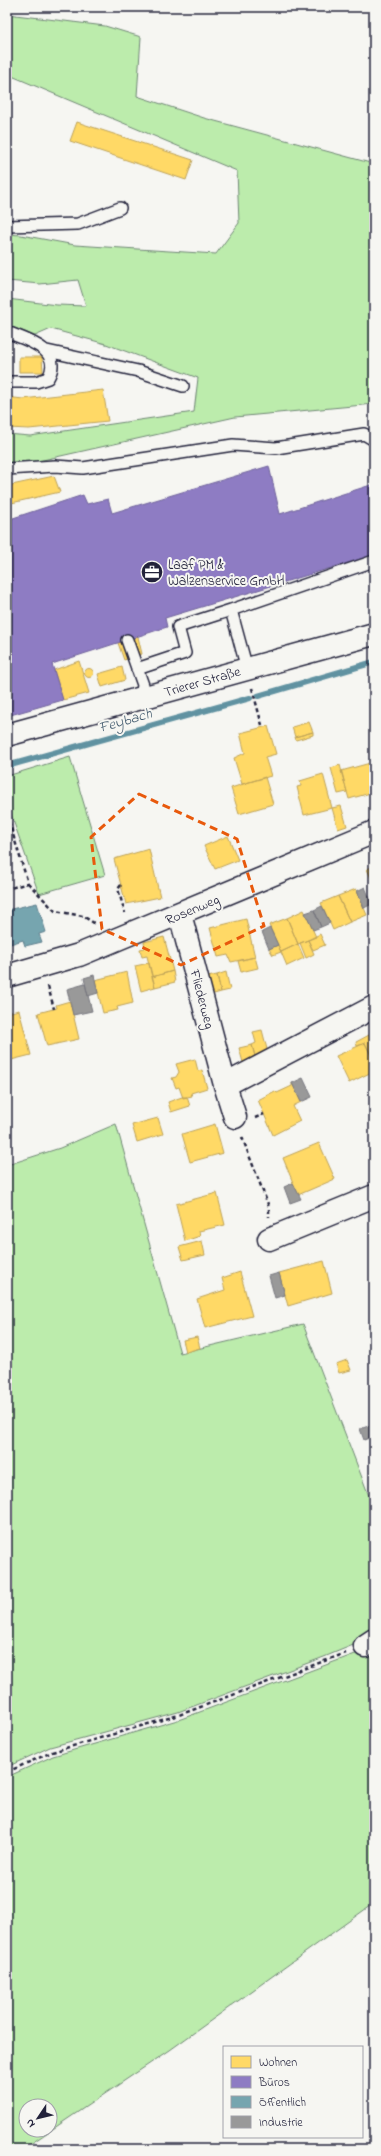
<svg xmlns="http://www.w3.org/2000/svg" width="381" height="2156" viewBox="0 0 381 2156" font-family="'Indie Flower',sans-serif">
  <rect width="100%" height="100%" fill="#f6f6f2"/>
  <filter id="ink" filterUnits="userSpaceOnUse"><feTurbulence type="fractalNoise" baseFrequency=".025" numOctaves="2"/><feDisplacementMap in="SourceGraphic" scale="8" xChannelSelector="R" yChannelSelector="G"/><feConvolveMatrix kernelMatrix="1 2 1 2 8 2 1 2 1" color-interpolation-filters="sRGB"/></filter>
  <g filter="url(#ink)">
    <!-- green -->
    <path fill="#bcecac" stroke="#6f8774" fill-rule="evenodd" d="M7 14 105 26 141 37 137 96 204 118 374 164V404L235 417 7 468V434L30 436 194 412 198 378 106 344 51 329 35 336 7 325V299L57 305 86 306 78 280 40 284 7 281V234L21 235 75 245 216 254 239 223 237 171 7 74Z
      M70 757 105 875 39 894 7 803V776Z
      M116 1124 180 1353 303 1324 374 1509V1635L363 1641 324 1657 178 1712 50 1747 7 1767V1165L60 1148Z
      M374 1647V1903L170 2050 23 2149H7V1777L53 1756 181 1719ZM26 2106H50V2130H26Z"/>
    <!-- homes -->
    <path fill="#ffd966" stroke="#bda259" d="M77 122 193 160 186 180 70 141Z
      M19 357H42L43 372H19Z
      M103 390 108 421 29 429 7 428V397L23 399Z
      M54 476 60 492 7 504V486Z
      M138 637 142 654 124 660 118 643Z
      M79 661 89 693 63 700 54 670Z
      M122 667 125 680 102 687 98 674Z
      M84.5 673a4.5 4.5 0 1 1 9 0a4.5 4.5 0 1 1-9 0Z
      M309 722 313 732 295 737 292 727Z
      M268 726 276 754 265 757 271 776 242 784 234 758 245 753 240 733Z
      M313 732V735L296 740 295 737Z
      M374 762V792L349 799 341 771Z
      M340 765 347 792 338 794 331 768Z
      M323 774 332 808 304 815 297 787 301 786 300 781Z
      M265 777 273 804 239 814 231 788Z
      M341 806 347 826 338 829 332 808Z
      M228 836 238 860 215 869 204 846Z
      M149 849 160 897 126 904 114 859Z
      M374 866V885L367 869Z
      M356 889 367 915 350 922 338 896Z
      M338 896 350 922 333 930 321 903Z
      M304 910 316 937 298 944 287 918Z
      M287 918 298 944 281 952 269 925Z
      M246 919 255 957 231 962 228 955 218 957 210 928Z
      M320 934 325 945 313 950 308 940Z
      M164 937 173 971 152 977 147 956 142 957 140 949 145 948 144 942Z
      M308 940 314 954 306 958 300 943Z
      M298 944 304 958 287 966 281 952Z
      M278 945 281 952 273 955 269 949Z
      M255 957 258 968 241 972 238 961Z
      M149 963 155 987 141 991 135 966Z
      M173 971 175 982 155 987 152 977Z
      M127 972 133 1003 117 1007 118 1010 103 1013 95 980Z
      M226 972 230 990 221 992 217 975Z
      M217 975 221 992 207 996 203 978Z
      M70 1001 79 1039 47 1046 38 1013 57 1008 56 1005Z
      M19 1010 31 1055 7 1061V1013Z
      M262 1030 268 1053 256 1060 252 1045 256 1043 253 1032Z
      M371 1034 374 1040V1061L365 1043 357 1046 356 1042Z
      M365 1043 374 1061V1071L349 1083 336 1056Z
      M252 1045 256 1060 244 1066 239 1048Z
      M195 1059 198 1071 202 1070 207 1088 191 1093 192 1096 183 1098 179 1087 176 1088 172 1078 176 1077 179 1072 176 1064Z
      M292 1083 301 1102 293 1106 300 1121 273 1135 258 1100 275 1091 277 1093 292 1086Z
      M182 1097H187L190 1106 171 1112 168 1102Z
      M158 1118 163 1134 137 1142 132 1125Z
      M215 1124 223 1153 190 1162 182 1134Z
      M319 1143 335 1179 298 1195 283 1158Z
      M217 1193 225 1225 199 1231 200 1236 185 1241 176 1204Z
      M202 1241 205 1255 183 1260 179 1247Z
      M324 1261 332 1293 288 1306 279 1273Z
      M240 1272 252 1316 205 1328 197 1299 225 1290 222 1278Z
      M197 1337 200 1348 186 1352 183 1340Z
      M347 1360 351 1370 339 1373 336 1364Z"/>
    <!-- offices -->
    <path fill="#8e7cc3" stroke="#6e619a" d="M269 466 280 514 374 484V555L165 618 167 627 52 664 63 700 7 716V520L83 495 87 504 108 499 112 513Z"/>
    <!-- public -->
    <path fill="#76a5af" stroke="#5d7e8c" d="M37 903 46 932 39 934 42 942 25 946 23 940 7 945V910Z"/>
    <!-- industry -->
    <path fill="#999" stroke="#75757d" d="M365 887 372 904 364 908 357 891Z
      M322 906 330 923 321 927 314 910Z
      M314 910 321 927 313 930 305 913Z
      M270 928 278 945 269 949 262 932Z
      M94 975 98 993 88 996 84 978Z
      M85 984 92 1011 73 1015 67 989Z
      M303 1078 312 1097 301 1102 292 1083Z
      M293 1183 301 1199 290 1203 284 1187Z
      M279 1273 285 1295 275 1298 269 1276Z
      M374 1424V1436L364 1440 360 1429Z"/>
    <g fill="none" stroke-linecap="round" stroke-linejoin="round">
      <!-- stream -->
      <path stroke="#6192a1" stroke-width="6" d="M258 696 374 662
        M7 766 250 698"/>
      <!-- lane casing -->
      <g stroke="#22223b" stroke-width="14">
        <path id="lane" d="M7 226 78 224 120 208
          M7 332C27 340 64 350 48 378L36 382H7
          M47 351 138 371 183 386
          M7 469 55 466 83 468 233 445 276 448 364 434 374 440
          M231 610 374 561
          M127 640 143 685 141 698
          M137 669 185 653 178 627 231 610 247 669"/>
      </g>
      <!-- street casing -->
      <g stroke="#22223b" stroke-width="25">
        <path id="street" d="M180 914 225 1085 235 1117
          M7 976 79 955 374 832
          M225 1085 374 1007
          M269 1239 374 1196
          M365 1646 374 1640"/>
      </g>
      <!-- secondary casing -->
      <g stroke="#22223b" stroke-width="25">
        <path id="secondary" d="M7 735 374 634"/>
      </g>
      <!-- path -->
      <path stroke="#22223b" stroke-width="2.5" stroke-dasharray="4 3" stroke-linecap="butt" d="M252 688 262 725
        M7 815 28 883 7 889
        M7 841 15 838
        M28 883 55 911 83 916 97 925
        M121 885 118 889 125 913
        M48 986 54 1009
        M255 1118 264 1114
        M242 1137 269 1207V1217
        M7 1772 52 1752 179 1715 346 1653"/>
      <!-- lane -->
      <use href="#lane" stroke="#f6f6f2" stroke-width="11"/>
      <!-- street -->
      <use href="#street" stroke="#f6f6f2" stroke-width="22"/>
      <!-- secondary -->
      <use href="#secondary" stroke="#f6f6f2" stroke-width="22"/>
    </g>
  </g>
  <!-- marked area -->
  <path fill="none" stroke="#e8590c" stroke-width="3" stroke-dasharray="8 5" stroke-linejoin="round" d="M139 794 237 839 264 926 181 965 102 929 91 837Z"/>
  <!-- icons -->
  <defs>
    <g id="office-disc" transform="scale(1.15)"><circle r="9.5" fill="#22223b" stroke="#f6f6f2"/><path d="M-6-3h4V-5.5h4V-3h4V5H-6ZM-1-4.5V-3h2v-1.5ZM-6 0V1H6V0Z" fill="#fff"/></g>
  </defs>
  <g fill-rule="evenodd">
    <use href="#office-disc" x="152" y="572"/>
  </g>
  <g text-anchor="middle" stroke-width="4" stroke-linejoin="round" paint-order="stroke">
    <!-- poi labels -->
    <g font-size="14" fill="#22223b" stroke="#f6f6f2" text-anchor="start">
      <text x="168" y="569">Laaf PM &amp;<tspan x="168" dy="16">Walzenservice GmbH</tspan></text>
    </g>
    <!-- street labels -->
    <g font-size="14" fill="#22223b" stroke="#f6f6f2">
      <text transform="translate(202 681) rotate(-16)" y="5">Trierer Straße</text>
      <text transform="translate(192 909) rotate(-23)" y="5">Rosenweg</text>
      <text transform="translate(203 999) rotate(75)" y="5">Fliederweg</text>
    </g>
    <!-- water labels -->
    <g font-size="15" font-style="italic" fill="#425a6e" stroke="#f6f6f2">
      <text transform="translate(125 720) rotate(-16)" y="5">Feybach</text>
    </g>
  </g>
  <!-- margin -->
  <rect width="381" height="2156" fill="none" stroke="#f6f6f2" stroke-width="24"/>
  <rect x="12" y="12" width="357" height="2132" fill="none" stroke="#22223b" stroke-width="1.5" filter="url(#ink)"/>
  <!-- legend -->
  <rect x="223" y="2046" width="140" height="92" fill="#f6f6f2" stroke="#a1a1a9"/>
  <rect x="231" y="2056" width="20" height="12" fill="#ffd966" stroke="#a1a1a9"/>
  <text x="259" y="2066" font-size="12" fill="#22223b">Wohnen</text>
  <rect x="231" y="2076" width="20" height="12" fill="#8e7cc3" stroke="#a1a1a9"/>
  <text x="259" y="2086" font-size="12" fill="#22223b">Büros</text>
  <rect x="231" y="2096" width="20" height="12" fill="#76a5af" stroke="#a1a1a9"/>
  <text x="259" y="2106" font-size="12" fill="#22223b">Öffentlich</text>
  <rect x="231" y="2116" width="20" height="12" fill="#999999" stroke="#a1a1a9"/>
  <text x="259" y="2126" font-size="12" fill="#22223b">Industrie</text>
  <!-- north arrow -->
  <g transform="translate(38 2118) rotate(235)"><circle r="19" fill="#f6f6f2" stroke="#a1a1a9"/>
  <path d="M0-3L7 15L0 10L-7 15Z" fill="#22223b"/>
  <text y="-6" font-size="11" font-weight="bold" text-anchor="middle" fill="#22223b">N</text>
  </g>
</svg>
